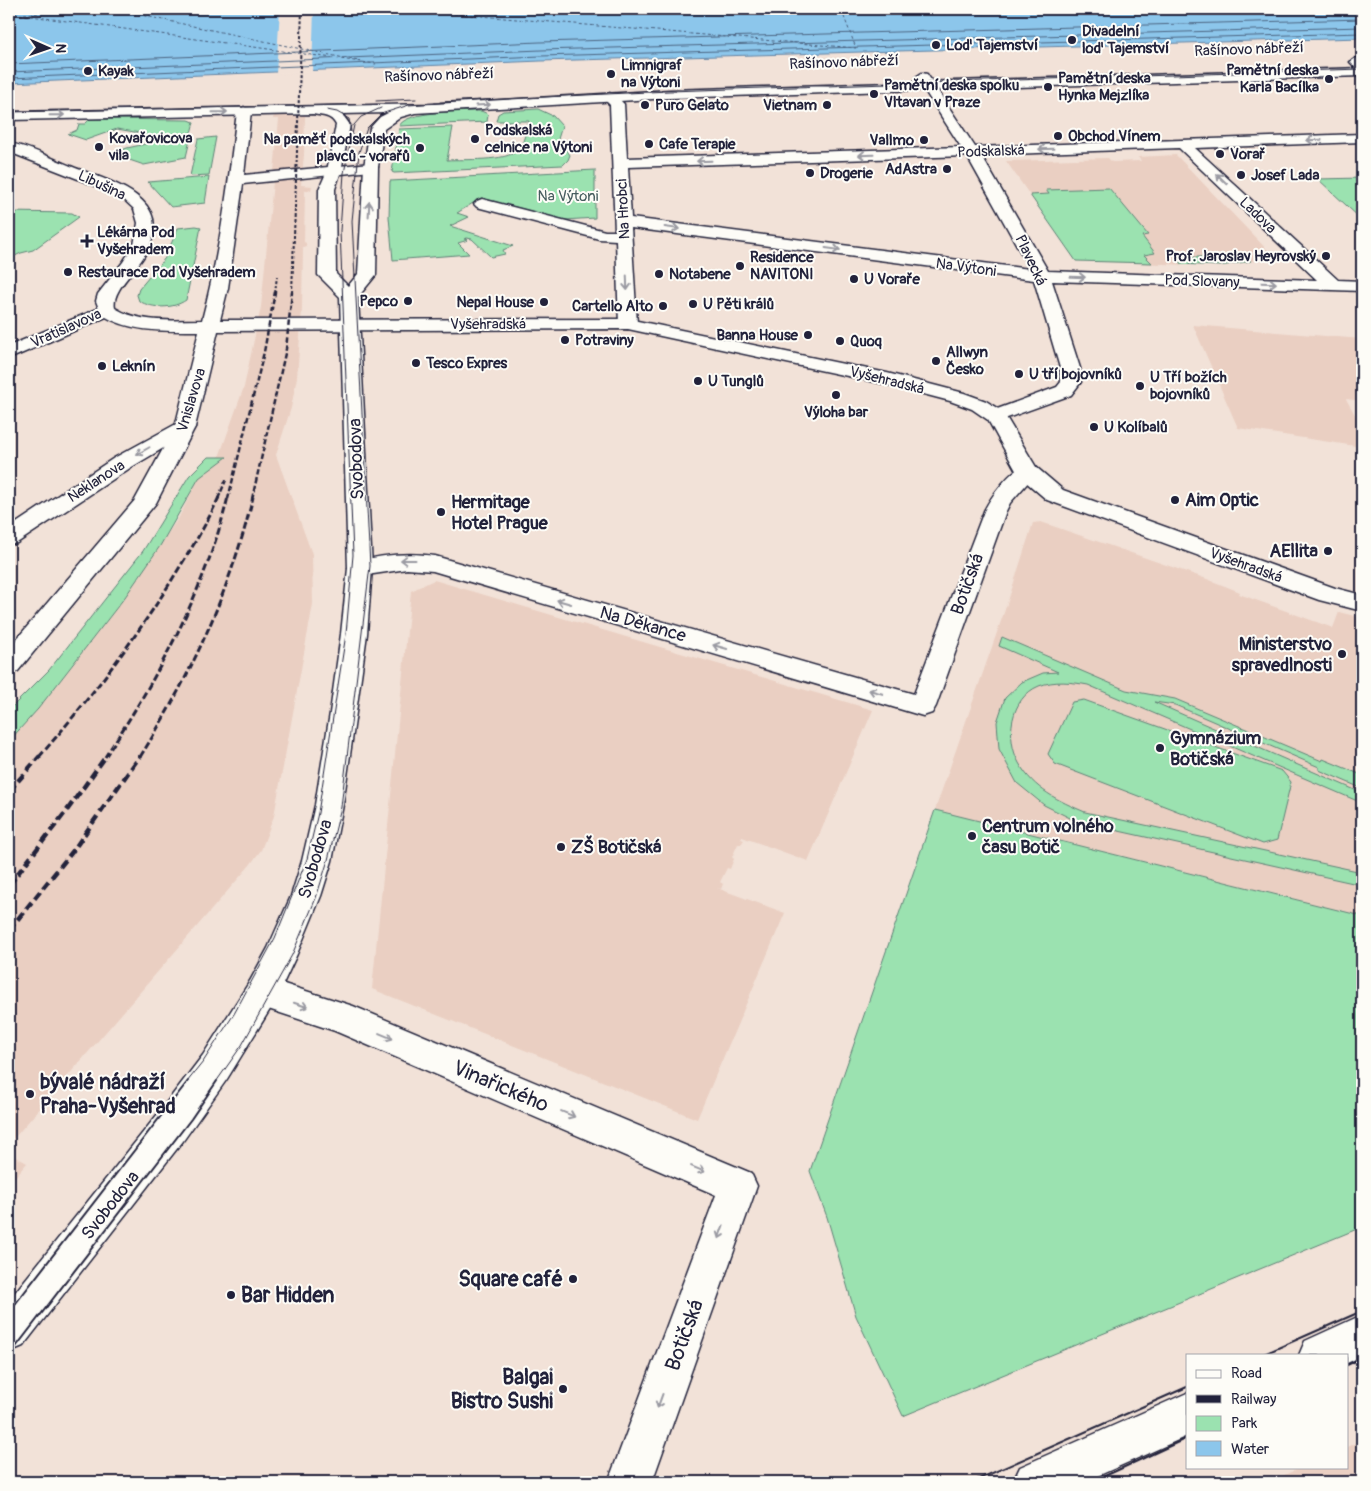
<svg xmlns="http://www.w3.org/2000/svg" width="1371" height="1491" viewBox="0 0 1371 1491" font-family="Pangolin,sans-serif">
  <rect width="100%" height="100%" fill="#f2e2d8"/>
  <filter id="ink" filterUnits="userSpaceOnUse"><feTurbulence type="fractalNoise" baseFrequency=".02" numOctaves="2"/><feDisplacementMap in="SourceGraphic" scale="10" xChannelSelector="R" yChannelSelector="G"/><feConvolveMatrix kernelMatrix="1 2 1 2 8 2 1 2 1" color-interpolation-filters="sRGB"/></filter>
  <g filter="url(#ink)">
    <!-- built -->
    <path fill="#eacfc2" d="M310 113V115L305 116 304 155 301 185 312 186 311 190 305 191 304 242 306 243V246L303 247 302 309 297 377 291 408 276 455 312 554 313 604 274 816 261 850 250 865 9 1144V741L38 709 125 597 179 517 199 478 219 457 244 387 261 307 279 119H273L274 115Z
      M1176 155 1275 258 1220 266 1076 261 1006 161 1108 158 1112 162 1141 161 1138 157Z
      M1193 325 1362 339V401L1346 399 1362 427V447L1238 428Z
      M1041 522 1207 579 1240 592 1239 594 1333 628 1339 612 1362 618V916L935 810 1008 601 1033 523Z
      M434 580 873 710 808 861 742 837 741 839 744 840 741 844H738L732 857 734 859 730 869 727 868 720 882 723 884 721 889 717 888 785 913 697 1119 372 989 411 591Z
      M9 1153 27 1163 9 1184Z
      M1362 1440V1482H1269L1302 1467H1347V1447Z"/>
    <!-- green -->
    <path fill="#9be2b0" stroke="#5e8276" d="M538 109 553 116 562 126 558 139 570 155 568 160 563 165 394 173 392 172 399 129 453 127 447 160C463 159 506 162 518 150 524 144 526 129 529 121H496L498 114 503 111Z
      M481 111 488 114 487 122 399 126C407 110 464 112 481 111Z
      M90 119 189 120 194 122 191 133 171 134 169 138H173L172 141 190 140 186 157 144 165 112 154 127 148 155 142 142 137 140 133 117 129 86 140 68 134 77 130 79 124H85Z
      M216 137 209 175 190 176 198 139Z
      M595 170V218L565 220 481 198 457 213 469 217 450 226 513 246 503 250 505 254 491 257 472 239 467 238 464 239 468 240 458 243 469 254 393 260 389 217 390 181Z
      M209 177 205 203 171 207 148 182Z
      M1362 178V220L1318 179Z
      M1109 188 1148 235 1142 236 1155 253 1144 255 1152 263 1076 261 1030 195 1049 194 1046 190Z
      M9 212 72 213 79 217 33 250 21 253 9 259Z
      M196 226 201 227 186 300C173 309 153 309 139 301L137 295 139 289 165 258 178 228Z
      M1245 255 1251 261 1220 266 1181 264 1177 258Z
      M208 457H227L199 478 160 546 125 597 38 709 9 741V710L49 670 143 551 189 476Z
      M1002 637 1126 690 1175 699 1322 761 1323 759 1362 775 1361 788 1319 770V767L1175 705 1154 702 1362 793V803L1088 685C1072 682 1054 680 1039 686 1010 698 1005 738 1019 763 1033 789 1059 801 1085 812L1362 872V885L1078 822 1044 805 1017 783 999 749 997 722 1005 698 1022 682 1043 673 1058 672 999 646Z
      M1084 700 1282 771 1291 782 1277 840 1263 844 1055 764 1048 754 1072 702Z
      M935 810 1362 916V1227L903 1416 856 1316 827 1217 810 1171Z"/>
    <!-- water -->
    <path fill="#8cc6eb" stroke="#6284a5" d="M9 9H1362V38L541 61 9 83Z"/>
    <!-- pier -->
    <path fill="#f2e2d8" d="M280 9H314L312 72 276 74Z"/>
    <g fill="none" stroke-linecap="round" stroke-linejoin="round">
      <!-- shore -->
      <path stroke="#4c6481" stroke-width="1" d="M9 64 540 42 1362 19
        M9 72 541 50 1362 27
        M9 78 541 56 1362 33"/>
      <!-- ferry -->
      <path stroke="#475b79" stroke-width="1" stroke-dasharray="3 2.5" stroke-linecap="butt" d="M112 9 363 62
        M399 9 856 48 841 9
        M9 13 376 64
        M24 14 95 9
        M9 16 15 15"/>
      <!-- minor casing -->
      <g stroke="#22223b" stroke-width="3">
        <path id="minor" d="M1356 58 1362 61V71L1358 70 1350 62Z
          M922 73 927 74 975 147 1362 134V142L1195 148 1338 280 1362 281V291L1052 281 1080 368 1081 382 1071 395 996 422 989 420 986 416 989 412 1057 387 1061 382 1060 368 1034 280 631 228 637 324 634 328 628 329 622 328 619 324 616 240 599 239 477 207 474 204 477 201 482 199 605 231H615L610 105 602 97 609 93 614 94 624 104 627 158 961 147 916 77ZM1179 148 1317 280 1048 271 981 155ZM967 156 1030 269 631 218 628 167Z
          M107 305 113 306 116 310 113 314 9 359V346Z
          M185 421 192 423 195 427 192 431 130 468 17 543 9 545V528L114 458 178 423Z
          M1027 465 1035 466 1038 471 1010 503 1006 511 936 706 932 713 923 716 433 571 407 569 360 576 352 573 348 568 352 563C379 555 407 552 435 556L914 694 984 511C991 497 1011 468 1027 465Z
          M262 977 353 1006 751 1173 757 1186 652 1482H608L716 1195 335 1031 250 1003 246 992 250 981Z"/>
      </g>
      <!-- tertiary casing -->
      <g stroke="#22223b" stroke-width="3">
        <path id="tertiary" d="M244 107 251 111 244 175 371 163 376 164 378 167 376 170 371 171 243 184 228 288 220 320 628 319 887 373 964 393 986 401 1003 412 1036 467 1063 490 1335 588 1362 595V611L1319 600 1047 500 1019 476 988 420 972 409 950 401 885 384 628 329 218 331 195 427 156 503 18 671 9 674V648L135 500 175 427 199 331C166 331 130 333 101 314L96 301 98 294 123 262 134 245 138 223 134 209 119 195 9 152V143C31 147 53 159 73 167 114 183 179 199 144 256 136 270 111 291 115 308 141 324 173 320 202 320 220 251 229 181 237 111Z
          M1362 1315V1356L1347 1363V1355H1299L1305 1341Z
          M1187 1393V1436L1084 1482H1013L1020 1467Z"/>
      </g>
      <!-- secondary casing -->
      <g stroke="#22223b" stroke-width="3">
        <path id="secondary" d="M1362 68V76L670 98 415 113 401 117 384 129 378 167 376 275 358 297 372 568 367 634 343 805 332 861 321 896 297 954 274 1003 227 1079 183 1141 23 1346 9 1352V1300L157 1115 203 1055 250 981 268 948 291 896 302 861 315 805 330 713 341 634 348 568 340 297 318 275 319 189 327 171 336 125C331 115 323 116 313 114L9 120V112L434 104 670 90ZM388 113 380 117 370 128 364 167 358 274 348 286 336 274 335 189 341 171 350 125 342 114Z"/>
      </g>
      <!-- minor -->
      <use href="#minor" fill="#fdfcf7" fill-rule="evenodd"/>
      <!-- tertiary -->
      <use href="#tertiary" fill="#fdfcf7" fill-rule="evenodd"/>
      <!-- secondary -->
      <use href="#secondary" fill="#fdfcf7" fill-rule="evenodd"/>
      <!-- tram-far1 -->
      <path stroke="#22223b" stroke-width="1" d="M376 101 416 99
        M440 102 669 91 1362 69
        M327 110 337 112 349 119 351 132
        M9 112 383 104
        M187 1082 203 1062 234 1014 275 938 307 859 318 813 346 634 353 555 340 231 344 173 354 125 361 117 381 108
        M216 1082 242 1045 292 955 316 898 328 860 341 807 370 566 352 221 359 152 367 128 381 114 409 105 448 102"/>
      <!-- tram -->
      <path stroke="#22223b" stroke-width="2" d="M9 1312 188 1081
        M1262 1355 1362 1311
        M9 1356 191 1119 217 1081
        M1347 1365 1362 1358
        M972 1482 1187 1387
        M1092 1482 1187 1438"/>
      <!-- rail-far3 -->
      <path stroke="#22223b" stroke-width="2" stroke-dasharray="3 2" stroke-linecap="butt" d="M275 293 277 276
        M292 293 302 9"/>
      <!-- rail-far2 -->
      <path stroke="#22223b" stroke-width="2.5" stroke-dasharray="5.5 2.5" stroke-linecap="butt" d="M218 499 226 480
        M228 499 264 352 275 292
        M252 499 286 349 292 292"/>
      <!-- rail-far1 -->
      <path stroke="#22223b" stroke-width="3" stroke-dasharray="7 3" stroke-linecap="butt" d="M39 757C87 702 131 645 170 583 187 555 205 528 219 497
        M105 757C158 677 205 591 228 497
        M140 757C191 676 230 591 253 497"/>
      <!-- rail -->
      <path stroke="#22223b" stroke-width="4.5" stroke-dasharray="9 4.5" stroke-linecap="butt" d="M9 791 40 756
        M9 885 68 809 106 756
        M9 930 72 852 140 756"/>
    </g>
    <!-- one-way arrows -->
    <defs><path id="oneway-shaft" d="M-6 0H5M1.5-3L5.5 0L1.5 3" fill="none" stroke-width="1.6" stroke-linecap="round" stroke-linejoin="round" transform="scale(1.25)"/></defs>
    <g stroke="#9a9aa2">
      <use href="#oneway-shaft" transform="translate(483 105) rotate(-3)"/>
      <use href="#oneway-shaft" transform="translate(220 112) rotate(-1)"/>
      <use href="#oneway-shaft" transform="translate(57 115) rotate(-1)"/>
      <use href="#oneway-shaft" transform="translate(1314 140) rotate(178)"/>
      <use href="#oneway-shaft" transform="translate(1046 149) rotate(178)"/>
      <use href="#oneway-shaft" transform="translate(866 155) rotate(178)"/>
      <use href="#oneway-shaft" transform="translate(704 161) rotate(178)"/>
      <use href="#oneway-shaft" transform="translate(1222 179) rotate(-136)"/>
      <use href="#oneway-shaft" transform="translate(369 209) rotate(-87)"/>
      <use href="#oneway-shaft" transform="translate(672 228) rotate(8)"/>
      <use href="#oneway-shaft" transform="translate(833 249) rotate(8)"/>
      <use href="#oneway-shaft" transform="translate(1078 277) rotate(2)"/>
      <use href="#oneway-shaft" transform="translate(627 283) rotate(88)"/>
      <use href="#oneway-shaft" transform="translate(1269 283) rotate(2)"/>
      <use href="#oneway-shaft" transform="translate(143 451) rotate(150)"/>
      <use href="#oneway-shaft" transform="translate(408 560) rotate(180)"/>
      <use href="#oneway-shaft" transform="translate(564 602) rotate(-164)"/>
      <use href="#oneway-shaft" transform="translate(720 647) rotate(-164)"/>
      <use href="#oneway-shaft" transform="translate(876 692) rotate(-164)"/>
      <use href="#oneway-shaft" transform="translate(301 1005) rotate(18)"/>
      <use href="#oneway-shaft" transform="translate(386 1036) rotate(23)"/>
      <use href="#oneway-shaft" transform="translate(568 1114) rotate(23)"/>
      <use href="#oneway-shaft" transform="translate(698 1169) rotate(23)"/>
      <use href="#oneway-shaft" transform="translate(721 1232) rotate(110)"/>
      <use href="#oneway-shaft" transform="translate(660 1401) rotate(110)"/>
    </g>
  </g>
  <!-- markers -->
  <g fill="#22223b" stroke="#fdfcf7" stroke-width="2">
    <circle cx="1072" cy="40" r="5"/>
    <circle cx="936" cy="45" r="5"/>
    <circle cx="88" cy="71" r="5"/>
    <circle cx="611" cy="74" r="5"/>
    <circle cx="1329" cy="79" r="5"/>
    <circle cx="1048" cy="87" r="5"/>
    <circle cx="874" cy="94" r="5"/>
    <circle cx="645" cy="105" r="5"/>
    <circle cx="827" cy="105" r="5"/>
    <circle cx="1058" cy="136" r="5"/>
    <circle cx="475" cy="139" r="5"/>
    <circle cx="924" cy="140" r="5"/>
    <circle cx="649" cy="144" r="5"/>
    <circle cx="99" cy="147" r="5"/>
    <circle cx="420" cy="148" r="5"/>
    <circle cx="1220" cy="154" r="5"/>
    <circle cx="947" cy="169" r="5"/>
    <circle cx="810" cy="173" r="5"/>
    <circle cx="1241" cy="175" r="5"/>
    <path d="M84.5 233.5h5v5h5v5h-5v5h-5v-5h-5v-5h5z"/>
    <circle cx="1326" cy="256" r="5"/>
    <circle cx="740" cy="266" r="5"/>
    <circle cx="68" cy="272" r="5"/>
    <circle cx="659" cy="274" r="5"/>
    <circle cx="854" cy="279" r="5"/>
    <circle cx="408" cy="301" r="5"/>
    <circle cx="544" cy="302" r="5"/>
    <circle cx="693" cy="304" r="5"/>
    <circle cx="663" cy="306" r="5"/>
    <circle cx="808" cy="335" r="5"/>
    <circle cx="565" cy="340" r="5"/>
    <circle cx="840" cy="341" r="5"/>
    <circle cx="936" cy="361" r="5"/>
    <circle cx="416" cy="363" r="5"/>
    <circle cx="102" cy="366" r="5"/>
    <circle cx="1019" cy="374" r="5"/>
    <circle cx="698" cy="381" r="5"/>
    <circle cx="1140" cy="386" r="5"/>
    <circle cx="836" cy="395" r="5"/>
    <circle cx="1094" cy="427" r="5"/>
    <circle cx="1175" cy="500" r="5"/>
    <circle cx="441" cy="512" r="5"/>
    <circle cx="1328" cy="551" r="5"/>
    <circle cx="1342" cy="654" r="5"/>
    <circle cx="1160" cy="748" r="5"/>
    <circle cx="972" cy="836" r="5"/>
    <circle cx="561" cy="847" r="5"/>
    <circle cx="30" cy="1094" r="5"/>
    <circle cx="573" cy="1279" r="5"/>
    <circle cx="231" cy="1295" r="5"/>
    <circle cx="563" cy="1389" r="5"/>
  </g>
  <g text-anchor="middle" stroke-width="4" stroke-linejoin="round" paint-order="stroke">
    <!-- far-poi labels -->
    <g font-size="15" font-weight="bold" fill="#22223b" stroke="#fdfcf7" text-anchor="start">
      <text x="1082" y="36">Divadelní<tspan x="1082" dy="17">loď Tajemství</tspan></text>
      <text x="946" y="50">Loď Tajemství</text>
      <text x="621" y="70">Limnigraf<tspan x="621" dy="17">na Výtoni</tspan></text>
      <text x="1319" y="75" text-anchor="end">Pamětní deska<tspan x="1319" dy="17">Karla Bacílka</tspan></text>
      <text x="98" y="76">Kayak</text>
      <text x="1058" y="83">Pamětní deska<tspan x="1058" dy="17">Hynka Mejzlíka</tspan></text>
      <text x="884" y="90">Pamětní deska spolku<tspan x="884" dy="17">Vltavan v Praze</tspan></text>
      <text x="655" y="110">Puro Gelato</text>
      <text x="817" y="110" text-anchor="end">Vietnam</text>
      <text x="485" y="135">Podskalská<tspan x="485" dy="17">celnice na Výtoni</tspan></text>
      <text x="1068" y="141">Obchod Vínem</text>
      <text x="109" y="143">Kovařovicova<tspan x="109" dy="17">vila</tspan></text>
      <text x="410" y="144" text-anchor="end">Na paměť podskalských<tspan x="410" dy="17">plavců - vorařů</tspan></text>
      <text x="914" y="145" text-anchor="end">Vallmo</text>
      <text x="659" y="149">Cafe Terapie</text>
      <text x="1230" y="159">Vorař</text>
      <text x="937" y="174" text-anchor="end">AdAstra</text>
      <text x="820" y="178">Drogerie</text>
      <text x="1251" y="180">Josef Lada</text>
      <text x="97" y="237">Lékárna Pod<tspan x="97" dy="17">Vyšehradem</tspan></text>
      <text x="1316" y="261" text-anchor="end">Prof. Jaroslav Heyrovský</text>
      <text x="750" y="262">Residence<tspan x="750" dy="17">NAVITONI</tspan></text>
      <text x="78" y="277">Restaurace Pod Vyšehradem</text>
      <text x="669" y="279">Notabene</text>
      <text x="864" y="284">U Voraře</text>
      <text x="398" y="306" text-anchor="end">Pepco</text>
      <text x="534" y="307" text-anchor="end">Nepal House</text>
      <text x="703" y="309">U Pěti králů</text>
      <text x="653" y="311" text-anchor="end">Cartello Alto</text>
      <text x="798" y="340" text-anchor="end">Banna House</text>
      <text x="575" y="345">Potraviny</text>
      <text x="850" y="346">Quoq</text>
      <text x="946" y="357">Allwyn<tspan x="946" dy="17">Česko</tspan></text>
      <text x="426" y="368">Tesco Expres</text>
      <text x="112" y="371">Leknín</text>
      <text x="1029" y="379">U tří bojovníků</text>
      <text x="1150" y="382">U Tří božích<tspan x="1150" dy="17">bojovníků</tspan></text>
      <text x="708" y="386">U Tunglů</text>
      <text x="836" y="417" text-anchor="middle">Výloha bar</text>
      <text x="1104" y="432">U Kolíbalů</text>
    </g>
    <!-- far-street labels -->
    <g font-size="15" fill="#22223b" stroke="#fdfcf7">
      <text transform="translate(1249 49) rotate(-2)" y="5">Rašínovo nábřeží</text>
      <text transform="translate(844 62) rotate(-2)" y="5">Rašínovo nábřeží</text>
      <text transform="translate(439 75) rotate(-2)" y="5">Rašínovo nábřeží</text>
      <text transform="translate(991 151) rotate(-2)" y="5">Podskalská</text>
      <text transform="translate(102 185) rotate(25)" y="5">Libušina</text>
      <text transform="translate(623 209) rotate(-93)" y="5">Na Hrobci</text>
      <text transform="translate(1258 215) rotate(44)" y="5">Ladova</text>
      <text transform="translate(1031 260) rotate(65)" y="5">Plavecká</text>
      <text transform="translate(966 267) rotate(8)" y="5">Na Výtoni</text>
      <text transform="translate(1202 281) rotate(2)" y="5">Pod Slovany</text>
      <text x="488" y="329">Vyšehradská</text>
      <text transform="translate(66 328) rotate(-24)" y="5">Vratislavova</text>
      <text transform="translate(887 380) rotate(14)" y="5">Vyšehradská</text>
      <text transform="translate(191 400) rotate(-73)" y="5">Vnislavova</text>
      <text transform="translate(96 481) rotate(-33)" y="5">Neklanova</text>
      <text transform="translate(1246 565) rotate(20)" y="5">Vyšehradská</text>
    </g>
    <!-- far-park labels -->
    <g font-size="15" fill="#465c5e" stroke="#fdfcf7">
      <text x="568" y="201">Na Výtoni</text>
    </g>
    <!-- street labels -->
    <g font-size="18" fill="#22223b" stroke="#fdfcf7">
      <text transform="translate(356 459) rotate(-92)" y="6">Svobodova</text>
      <text transform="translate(967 584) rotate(-70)" y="6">Botičská</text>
      <text transform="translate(643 624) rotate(16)" y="6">Na Děkance</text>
      <text transform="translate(315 859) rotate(-74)" y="6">Svobodova</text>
      <text transform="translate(110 1205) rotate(-52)" y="6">Svobodova</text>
    </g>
    <!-- poi labels -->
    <g font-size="18" font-weight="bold" fill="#22223b" stroke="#fdfcf7" text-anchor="start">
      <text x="1185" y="506">Aim Optic</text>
      <text x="451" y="508">Hermitage<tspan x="451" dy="21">Hotel Prague</tspan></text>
      <text x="1318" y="557" text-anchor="end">AEllita</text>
      <text x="1332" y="650" text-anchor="end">Ministerstvo<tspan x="1332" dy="21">spravedlnosti</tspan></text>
      <text x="1170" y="744">Gymnázium<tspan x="1170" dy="21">Botičská</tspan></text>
      <text x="982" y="832">Centrum volného<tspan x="982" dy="21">času Botič</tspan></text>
      <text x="571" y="853">ZŠ Botičská</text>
    </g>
    <!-- near-poi labels -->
    <g font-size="21" font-weight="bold" fill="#22223b" stroke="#fdfcf7" text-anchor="start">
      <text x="40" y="1089">bývalé nádraží<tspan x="40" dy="24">Praha-Vyšehrad</tspan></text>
      <text x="563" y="1286" text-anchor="end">Square café</text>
      <text x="241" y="1302">Bar Hidden</text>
      <text x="553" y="1384" text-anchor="end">Balgai<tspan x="553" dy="24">Bistro Sushi</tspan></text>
    </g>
    <!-- near-street labels -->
    <g font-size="21" fill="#22223b" stroke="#fdfcf7">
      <text transform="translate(501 1086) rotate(23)" y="7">Vinařického</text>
      <text transform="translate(684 1335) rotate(-70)" y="7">Botičská</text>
    </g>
  </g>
  <!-- margin -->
  <rect width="1371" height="1491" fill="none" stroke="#fdfcf7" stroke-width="30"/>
  <rect x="15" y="15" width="1341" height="1461" fill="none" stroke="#22223b" stroke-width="2" filter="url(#ink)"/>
  <!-- legend -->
  <rect x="1186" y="1354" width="162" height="115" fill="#fdfcf7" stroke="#a5a5ac"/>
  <rect x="1196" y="1370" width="25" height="8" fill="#fdfcf7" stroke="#a5a5ac"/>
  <text x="1231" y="1378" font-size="15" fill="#22223b">Road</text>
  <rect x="1196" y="1395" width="25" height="8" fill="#22223b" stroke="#a5a5ac"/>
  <text x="1231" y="1404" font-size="15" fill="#22223b">Railway</text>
  <rect x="1196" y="1416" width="25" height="15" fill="#9be2b0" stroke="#a5a5ac"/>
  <text x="1231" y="1428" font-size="15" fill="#22223b">Park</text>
  <rect x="1196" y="1441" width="25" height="15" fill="#8cc6eb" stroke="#a5a5ac"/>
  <text x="1231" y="1454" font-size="15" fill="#22223b">Water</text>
  <!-- north arrow -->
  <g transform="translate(48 48) rotate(92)" stroke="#fdfcf7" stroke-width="4" paint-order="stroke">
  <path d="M0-4L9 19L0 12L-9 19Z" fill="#22223b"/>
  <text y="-8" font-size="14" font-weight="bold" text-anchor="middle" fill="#22223b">N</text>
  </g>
</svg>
